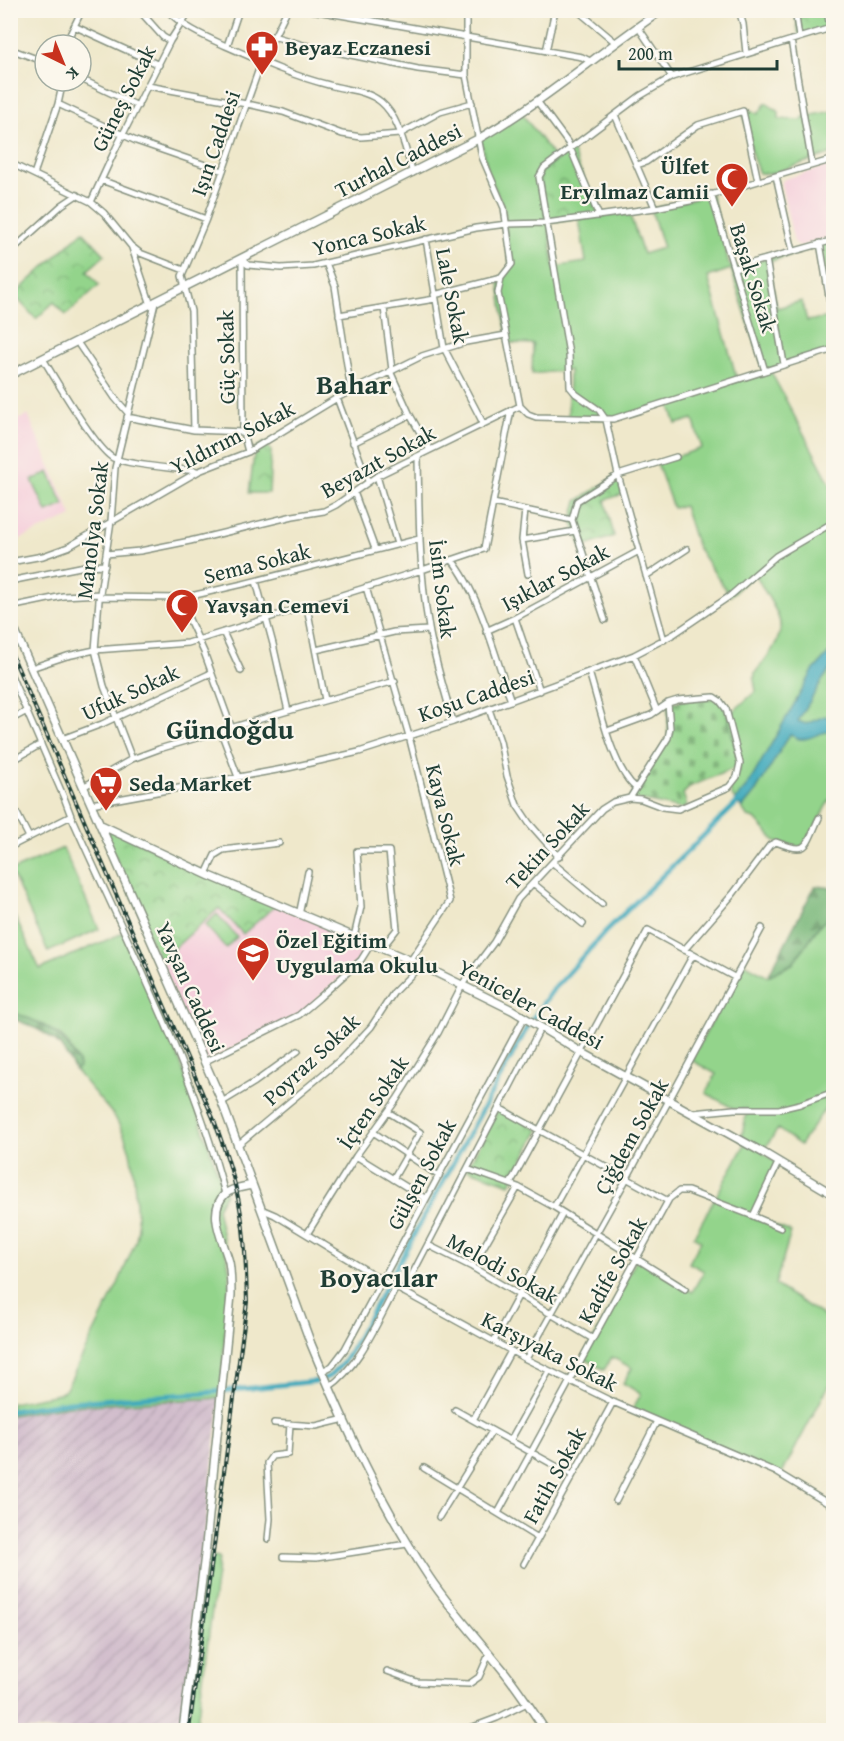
<svg xmlns="http://www.w3.org/2000/svg" width="844" height="1741" viewBox="0 0 844 1741" font-family="'Gentium Book Plus',serif">
  <defs>
    <pattern id="industrial-furrows" width="10" height="10" patternUnits="userSpaceOnUse" patternTransform="scale(1.5)"><rect width="10" height="10" fill="#d1bdcc"/><path d="M-1 1l2-2M0 10L10 0M9 11l2-2" fill="none" stroke="#b3a3b0"/></pattern>
    <pattern id="forest-firs" width="22" height="20" patternUnits="userSpaceOnUse" patternTransform="scale(1.5)"><rect width="22" height="20" fill="#76b677"/><path d="M5 1l3.5 6h-7zM16 11l3.5 6h-7z" fill="#609562"/></pattern>
    <pattern id="cemetery-stones" width="16" height="16" patternUnits="userSpaceOnUse" patternTransform="scale(1.5)"><rect width="16" height="16" fill="#93d48b"/><path d="M2 7V4a2 2 0 0 1 4 0v3zM10 15v-3a2 2 0 0 1 4 0v3z" fill="#77ad72"/></pattern>
    <pattern id="park-crowns" width="20" height="18" patternUnits="userSpaceOnUse" patternTransform="scale(1.5)"><rect width="20" height="18" fill="#93d48b"/><path d="M2 6a3 3 0 1 1 6 0M12 15a3 3 0 1 1 6 0" fill="none" stroke="#77ad72"/></pattern>
  </defs>
  <rect width="100%" height="100%" fill="#fbf7ec"/>
  <filter id="ink" filterUnits="userSpaceOnUse"><feTurbulence type="fractalNoise" baseFrequency=".0167" numOctaves="2"/><feDisplacementMap in="SourceGraphic" scale="12" xChannelSelector="R" yChannelSelector="G"/><feConvolveMatrix kernelMatrix="1 2 1 2 8 2 1 2 1" color-interpolation-filters="sRGB"/></filter>
  <filter id="wash" filterUnits="userSpaceOnUse"><feTurbulence type="fractalNoise" baseFrequency=".008" numOctaves="4" result="noise"/><feDisplacementMap in="SourceGraphic" scale="24" xChannelSelector="R" yChannelSelector="G"/><feGaussianBlur stdDeviation="1.35" result="paint"/><feColorMatrix in="noise" values="0 0 0 0 0 0 0 0 0 0 0 0 0 0 0 0 0 1.4 0 .05"/><feComposite in="paint" operator="in"/></filter>
  <g filter="url(#wash)">
    <rect width="100%" height="100%" fill="#efe8cb"/>
    <!-- built -->
    <path fill="#f5cfdb" d="M833 165V236L800 246 794 242 781 184 784 179Z
      M28 415 72 516 11 543 10 423Z
      M276 905 371 944 366 953 299 1015 204 1062 160 961 220 908Z"/>
    <!-- industrial -->
    <path fill="url(#industrial-furrows)" d="M204 1398H220L183 1730H11V1415L69 1406Z"/>
    <!-- green -->
    <path fill="#93d48b" stroke="#598860" stroke-width="1.5" fill-rule="evenodd" d="M766 103 779 112V119L803 120V117L833 111V153L770 174 759 173 753 158 743 111 751 110 758 114Z
      M521 112 556 160 542 171 554 267 586 262 579 219 629 212 643 254 663 248 651 209 711 194 729 264 734 268 833 240V349L770 370 833 489V649L813 671 748 785 735 800C725 788 732 782 739 770L728 716 756 691 754 680 755 673C794 624 783 625 755 574L730 596 697 547 684 506 673 508 657 463 702 448 693 419 676 424 669 403 613 419H568L569 370 532 374 533 344 508 343 499 283 510 267 504 208 489 175 480 138ZM821 246 832 317 807 321 802 301 777 308 768 262ZM731 269 764 371 737 379 708 277Z
      M49 472 64 505 47 512 32 480Z
      M833 666V719L825 716 806 724 798 721 823 679Z
      M830 730 833 732V796L826 806 808 842 802 848 776 842 755 819 748 817 742 808 756 791 790 734C807 742 813 733 830 730Z
      M63 848 99 929 48 952 11 871Z
      M10 907 40 969 123 933 176 1050 225 1194 217 1208 230 1273 220 1398 69 1406 11 1415V1403L59 1394 66 1389 118 1284 136 1240 138 1228 133 1169 130 1152 124 1135 115 1117 75 1070 79 1064 67 1042 60 1035 11 1011Z
      M217 914 237 937 226 948 205 925Z
      M828 918 833 919V1092L823 1097 827 1106 800 1145 778 1129 762 1152 778 1163 753 1217 791 1232 775 1285 833 1322V1381L828 1387 781 1475 632 1410 641 1394 623 1383 632 1368 612 1357 604 1370 583 1358 637 1259 692 1292 704 1271 689 1263 701 1241 694 1236 745 1144 741 1141 747 1109H734L706 1093 716 1074 691 1060 744 963 768 976 793 964 819 926Z
      M205 1555 219 1558 196 1730H183Z"/>
    <!-- forest -->
    <path fill="url(#forest-firs)" stroke="#4a7a56" stroke-width="1.5" d="M815 886 833 888V919L828 918 819 926 793 963 768 976Z
      M10 1011C37 1021 61 1030 74 1056 77 1061 79 1063 79 1068L75 1070C70 1062 66 1053 60 1046 48 1032 27 1024 11 1018Z"/>
    <!-- cemetery -->
    <path fill="url(#cemetery-stones)" stroke="#598860" stroke-width="1.5" d="M709 696 724 704 740 766 691 786 683 794 687 806 682 809 630 798 668 738V703Z"/>
    <!-- park -->
    <path fill="url(#park-crowns)" stroke="#598860" stroke-width="1.5" d="M795 11H827L830 28 799 37Z
      M571 148 599 216 546 223 540 174Z
      M83 231 105 255 87 271 99 285 66 315 54 302 36 319 14 295Z
      M265 442 271 451 269 493H249L255 448Z
      M618 475 623 494 605 500 614 536 581 548 572 520 577 501Z
      M101 825 276 905 243 934 219 908 160 961Z
      M499 1108 539 1130 510 1184 467 1169Z"/>
    <!-- water -->
    <path fill="#3da9bc" stroke="#2e7378" stroke-width="1.5" d="M833 649V666L823 679 798 721 806 724 825 716 833 719V732C821 729 811 741 799 739 796 738 793 736 790 734L756 791 742 808 735 800 748 785 813 671Z"/>
    <g fill="none" stroke-linecap="round" stroke-linejoin="round">
      <!-- canal -->
      <path stroke="#3da9bc" stroke-width="5" d="M10 1411 70 1402 204 1393 318 1381 330 1376 343 1363 350 1352 528 1026 551 992 605 932 742 798"/>
    </g>
  </g>
  <g filter="url(#ink)">
    <g fill="none" stroke-linecap="round" stroke-linejoin="round">
      <!-- minor casing -->
      <g stroke="#879280" stroke-width="8">
        <path id="minor" d="M139 10 163 37 170 41
          M167 10C184 28 204 36 226 46 260 61 293 76 329 85 346 90 367 90 381 102 400 118 405 150 413 173
          M311 10 582 57 590 61
          M577 10 615 42
          M645 10 651 18
          M739 10 743 24 746 53
          M795 10 799 37
          M827 10 834 51
          M74 26 159 65
          M638 27 672 77
          M10 34 14 10
          M273 36 303 45 418 69 466 75
          M791 40 812 165
          M65 45 82 10
          M227 46 239 10
          M10 49 45 62
          M546 51 555 10
          M81 79 138 106
          M148 86 252 105 283 112 342 134 361 137 400 134 440 112 472 103
          M537 101 568 143 599 216
          M58 104 136 141 223 171
          M615 115 655 208
          M10 163 91 202 104 213 131 246 140 253 184 270
          M637 165 646 162 698 125 743 111 758 181
          M34 174 58 104 63 81
          M776 176 793 251
          M101 180 206 219
          M711 194 765 371
          M91 202 116 148 170 41 190 10
          M426 239 444 348 483 423
          M820 243 834 326
          M132 248 151 305
          M10 252 62 205 77 195
          M241 259 248 265 281 268 313 266 476 228 507 224 546 223 655 208 690 201 834 159
          M766 259 784 364
          M242 262 243 432 248 452
          M326 263 335 286 351 391
          M734 268 834 240
          M501 278 498 293 520 406 528 414 536 417 613 419 834 349
          M434 295 501 278 512 264 504 208 482 157 466 75V10
          M384 308 392 370
          M339 315 435 299
          M79 345 115 398 128 413
          M45 362C57 382 96 449 113 458 128 465 178 469 197 471
          M390 371 410 415 430 450
          M337 398 368 481
          M127 417 194 430 243 432
          M194 430 191 311 182 276 206 219 261 63 287 10
          M353 443 410 415
          M418 457C419 514 419 571 429 628 434 659 445 691 453 722
          M377 476 397 544
          M354 492 375 549
          M493 503 572 520
          M525 510 522 540 528 574
          M522 540 575 531
          M106 554 140 551 190 541 293 516 324 511 336 505 377 476 520 406
          M452 560C480 594 496 659 511 701
          M10 562 43 556 68 547 199 471 248 452 337 398 422 356 466 342 506 335
          M646 576 687 549
          M10 581 85 566 105 565
          M256 581 273 644 288 711
          M366 587 409 736 450 901 411 960
          M100 597 182 598 243 584 419 539
          M182 598 183 606 204 652 232 729
          M10 607 63 596 100 594
          M307 607 325 700
          M515 618 540 691
          M605 620 572 520 577 501 618 475 676 457
          M486 631 515 618 639 551
          M223 632 241 671
          M664 640 618 475 606 420 599 410 576 394 570 387 569 354 539 177 544 168 640 96 672 77 834 27
          M316 650 394 632 429 630
          M634 655 657 711
          M31 668 67 656 95 650 188 643 422 570 484 549 511 410
          M589 672C599 703 612 769 636 788
          M10 673 65 800 71 816C126 940 191 1062 225 1194
          M489 709 500 741 507 776 517 805 529 823 559 857
          M10 720 27 711
          M607 731 651 715 668 703 678 700 714 697 720 701 726 709 740 763 737 777 729 787 678 809 662 807 641 799 630 798
          M221 732 238 777
          M62 739 102 724 211 673
          M132 759 104 686 95 650 99 600 111 521 115 468 155 303
          M10 762 41 744
          M83 787 132 759 159 749 288 711 395 681
          M10 800 29 837
          M91 804 288 768 359 752 453 722 634 655 674 634 730 596 776 556 834 522
          M10 847 71 816
          M553 863 602 904
          M206 874 215 855 223 850 279 843
          M533 883 583 924
          M299 915 308 872
          M354 937 361 907 357 851H389L397 929 382 948
          M684 950 733 894 770 845 776 842C809 855 805 847 819 818
          M204 1062 299 1015 319 998 361 960 371 944
          M222 1102 255 1082 298 1051
          M499 1108 668 1201
          M388 1112 420 1132 393 1179
          M693 1113 734 1109H779L800 1104 834 1092
          M373 1132 439 1176
          M239 1144 340 1060 371 1027 394 992 421 965
          M356 1156 426 1199
          M467 1169 518 1187 554 1207 685 1289
          M510 1184 648 930 736 978
          M554 1207 693 955
          M261 1209 275 1215 382 1280 526 1359 613 1402 776 1472 834 1507
          M753 1216 781 1228
          M307 1234 356 1156 397 1099 438 1033 464 982 494 942 518 899 602 809 613 802 630 798 668 738 670 728 668 703
          M428 1245 472 1267 593 1339
          M472 1267 518 1187
          M403 1292 541 1027
          M494 1341 563 1213
          M526 1359 627 1178 762 928
          M322 1371 332 1366 345 1349 524 1018
          M329 1387C360 1366 378 1320 396 1288
          M455 1410 572 1475
          M473 1420 511 1351
          M274 1423 316 1426 345 1419
          M510 1441 549 1371
          M424 1468 538 1538
          M616 1501 657 1421
          M498 1513 669 1199 679 1191H688L753 1216 778 1163
          M439 1517 492 1431
          M268 1539 270 1519 267 1463 272 1456 288 1454 290 1424
          M283 1557 316 1558 407 1544
          M524 1564 613 1402
          M387 1671 417 1682 469 1684 479 1677 489 1654
          M465 1730 497 1718 527 1703"/>
      </g>
      <!-- tertiary casing -->
      <g stroke="#879280" stroke-width="10">
        <path id="tertiary" d="M10 375 480 138C544 101 600 52 662 10
          M10 620 220 1097 311 1344C344 1424 381 1505 429 1577 451 1610 478 1639 503 1670 518 1689 532 1710 545 1730
          M101 825 210 876 421 965 512 1010 581 1052 762 1152 834 1195
          M183 1730 205 1555 231 1295C231 1284 231 1273 229 1262 224 1242 206 1212 225 1194 232 1188 243 1187 252 1185"/>
      </g>
      <!-- minor -->
      <use href="#minor" stroke="#fff" stroke-width="5"/>
      <!-- tertiary -->
      <use href="#tertiary" stroke="#fff" stroke-width="7"/>
      <!-- rail casing -->
      <g stroke="#1f3d34" stroke-width="4">
        <path id="rail" d="M10 650 214 1120C225 1150 236 1181 241 1214 246 1243 246 1273 247 1302L189 1730"/>
      </g>
      <!-- rail -->
      <use href="#rail" stroke="#fbf7ec" stroke-width="1.5" stroke-dasharray="4.5" stroke-linecap="butt"/>
    </g>
  </g>
  <!-- icons -->
  <defs>
    <g id="pharmacy-pin" transform="scale(1.725)"><path d="M0 17L-7.5 6A9.5 9.5 0 1 1 7.5 6Z" fill="#c8321e" stroke="#fbf7ec"/><path d="M-2-6h4v4h4v4h-4v4h-4v-4h-4v-4h4Z" fill="#fff"/></g>
    <g id="mosque-pin" transform="scale(1.725)"><path d="M0 17L-7.5 6A9.5 9.5 0 1 1 7.5 6Z" fill="#c8321e" stroke="#fbf7ec"/><path d="M3.5-4.9A6 6 0 1 0 3.5 4.9A5 5 0 1 1 3.5-4.9Z" fill="#fff"/></g>
    <g id="supermarket-pin" transform="scale(1.725)"><path d="M0 17L-7.5 6A9.5 9.5 0 1 1 7.5 6Z" fill="#c8321e" stroke="#fbf7ec"/><path d="M-6-5.5h2.5l.6 2H6L4.5 2H-2.5L-4.4-4H-6ZM-1.5 3.2a1.3 1.3 0 1 0 .1 0ZM3 3.2a1.3 1.3 0 1 0 .1 0Z" fill="#fff"/></g>
    <g id="school-pin" transform="scale(1.725)"><path d="M0 17L-7.5 6A9.5 9.5 0 1 1 7.5 6Z" fill="#c8321e" stroke="#fbf7ec"/><path d="M0-5L7-2L0 1L-7-2ZM-4 1L0 2.5L4 1V4Q0 6-4 4Z" fill="#fff"/></g>
  </defs>
  <g fill-rule="evenodd">
    <use href="#pharmacy-pin" x="262" y="47"/>
    <use href="#mosque-pin" x="732" y="179"/>
    <use href="#mosque-pin" x="182" y="605"/>
    <use href="#supermarket-pin" x="106" y="783"/>
    <use href="#school-pin" x="253" y="953"/>
  </g>
  <g text-anchor="middle" stroke-width="4.5" stroke-linejoin="round" paint-order="stroke">
    <!-- poi labels -->
    <g font-size="22" font-weight="bold" fill="#1f3d34" stroke="#fbf7ec" text-anchor="start">
      <text x="285" y="55">Beyaz Eczanesi</text>
      <text x="709" y="174" text-anchor="end">Ülfet<tspan x="709" dy="25">Eryılmaz Camii</tspan></text>
      <text x="205" y="613">Yavşan Cemevi</text>
      <text x="129" y="791">Seda Market</text>
      <text x="276" y="948">Özel Eğitim<tspan x="276" dy="25">Uygulama Okulu</tspan></text>
    </g>
    <!-- street labels -->
    <g font-size="22" fill="#1f3d34" stroke="#fbf7ec">
      <text transform="translate(123 98) rotate(-63)" y="8">Güneş Sokak</text>
      <text transform="translate(215 143) rotate(-71)" y="8">Işın Caddesi</text>
      <text transform="translate(398 160) rotate(-27)" y="8">Turhal Caddesi</text>
      <text transform="translate(369 235) rotate(-13)" y="8">Yonca Sokak</text>
      <text transform="translate(754 278) rotate(73)" y="8">Başak Sokak</text>
      <text transform="translate(453 296) rotate(79)" y="8">Lale Sokak</text>
      <text transform="translate(226 357) rotate(-91)" y="8">Güç Sokak</text>
      <text transform="translate(232 437) rotate(-27)" y="8">Yıldırım Sokak</text>
      <text transform="translate(378 461) rotate(-29)" y="8">Beyazıt Sokak</text>
      <text transform="translate(92 530) rotate(-83)" y="8">Manolya Sokak</text>
      <text transform="translate(257 563) rotate(-14)" y="8">Sema Sokak</text>
      <text transform="translate(555 577) rotate(-28)" y="8">Işıklar Sokak</text>
      <text transform="translate(443 589) rotate(83)" y="8">İsim Sokak</text>
      <text transform="translate(130 692) rotate(-25)" y="8">Ufuk Sokak</text>
      <text transform="translate(476 695) rotate(-19)" y="8">Koşu Caddesi</text>
      <text transform="translate(446 815) rotate(76)" y="8">Kaya Sokak</text>
      <text transform="translate(547 845) rotate(-47)" y="8">Tekin Sokak</text>
      <text transform="translate(191 987) rotate(66)" y="8">Yavşan Caddesi</text>
      <text transform="translate(531 1004) rotate(29)" y="8">Yeniceler Caddesi</text>
      <text transform="translate(311 1059) rotate(-43)" y="8">Poyraz Sokak</text>
      <text transform="translate(373 1102) rotate(-56)" y="8">İçten Sokak</text>
      <text transform="translate(631 1136) rotate(-61)" y="8">Çiğdem Sokak</text>
      <text transform="translate(421 1174) rotate(-62)" y="8">Gülşen Sokak</text>
      <text transform="translate(503 1268) rotate(29)" y="8">Melodi Sokak</text>
      <text transform="translate(612 1270) rotate(-61)" y="8">Kadife Sokak</text>
      <text transform="translate(550 1351) rotate(27)" y="8">Karşıyaka Sokak</text>
      <text transform="translate(554 1475) rotate(-61)" y="8">Fatih Sokak</text>
    </g>
    <!-- district labels -->
    <g font-size="28" font-weight="bold" fill="#1f3d34" stroke="#fbf7ec">
      <text x="354" y="394">Bahar</text>
      <text x="230" y="739">Gündoğdu</text>
      <text x="379" y="1287">Boyacılar</text>
    </g>
  </g>
  <!-- margin -->
  <rect width="844" height="1741" fill="none" stroke="#fbf7ec" stroke-width="36"/>
  <!-- north arrow -->
  <g transform="translate(63 63) rotate(137)"><circle r="28" fill="#fbf7ec" stroke="#a3ada2" stroke-width="1.5"/>
  <path d="M0-4.5L10 22L0 15L-10 22Z" fill="#c8321e"/>
  <text y="-9" font-size="16" font-weight="bold" text-anchor="middle" fill="#1f3d34">K</text>
  </g>
  <!-- scale -->
  <path d="M619 60v9h158v-9" fill="none" stroke="#1f3d34" stroke-width="3"/>
  <text x="628" y="60" font-size="18" fill="#1f3d34" stroke="#fbf7ec" stroke-width="4.5" paint-order="stroke">200 m</text>
</svg>
